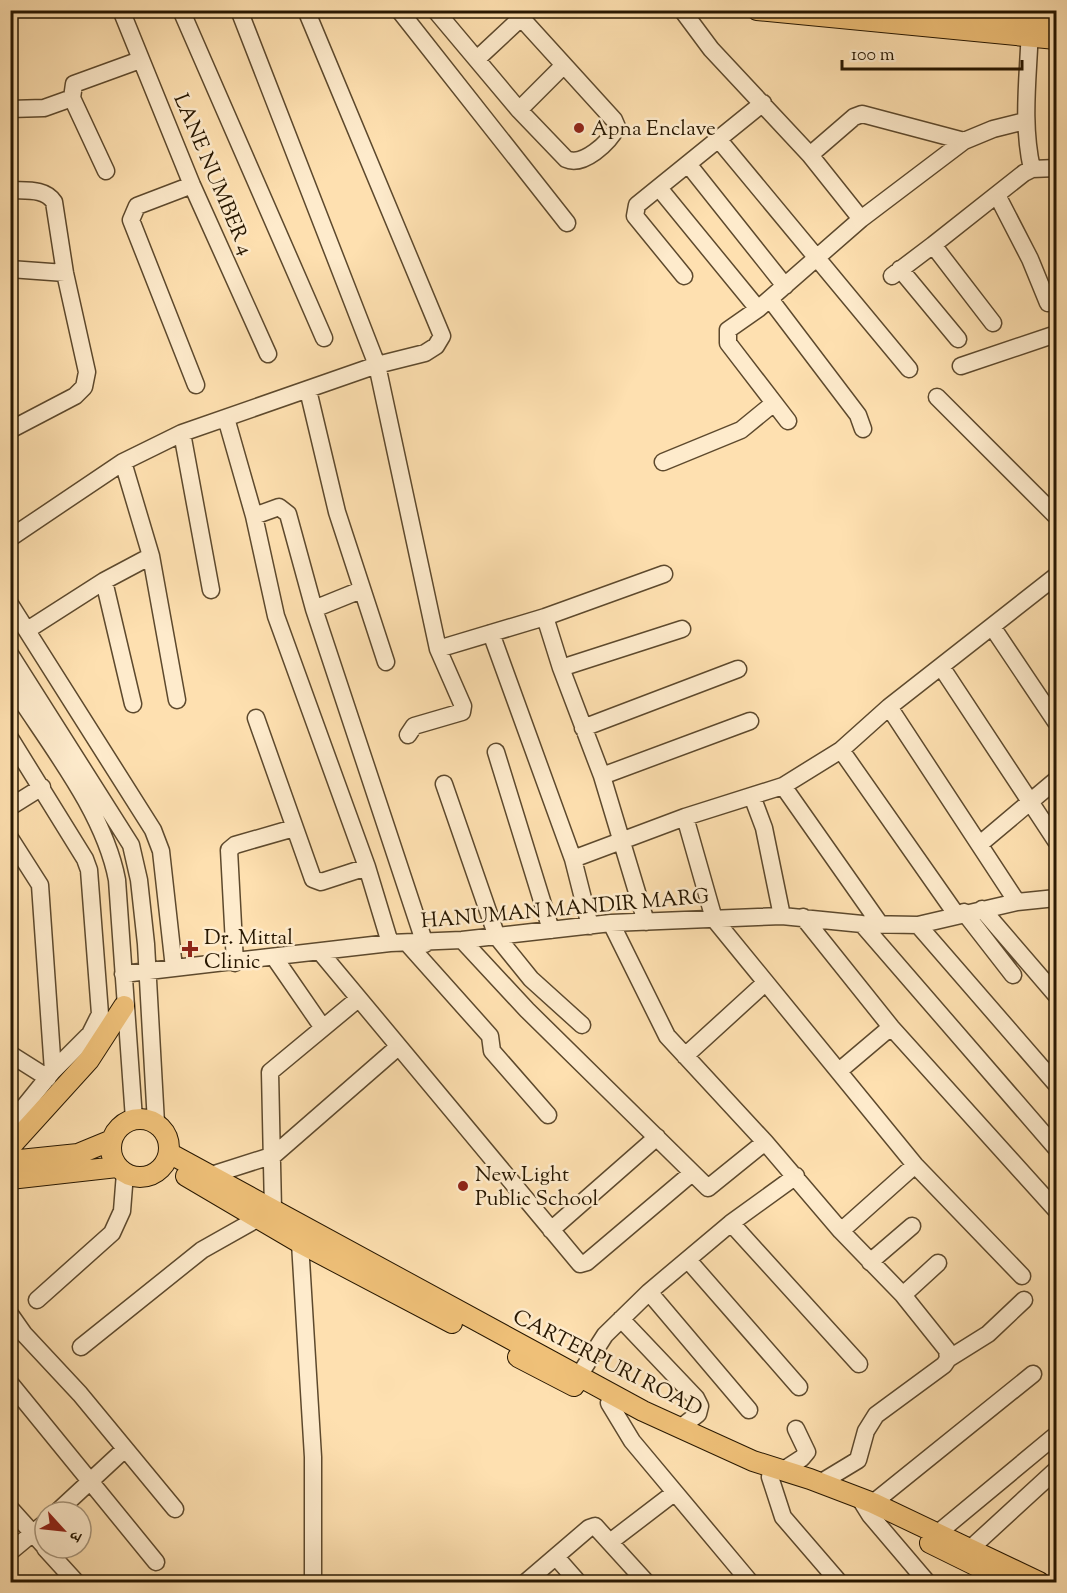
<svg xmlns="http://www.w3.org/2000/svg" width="1067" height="1593" viewBox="0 0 1067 1593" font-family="'Sorts Mill Goudy','Noto Serif Devanagari',serif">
  <rect width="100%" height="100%" fill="#fee0b0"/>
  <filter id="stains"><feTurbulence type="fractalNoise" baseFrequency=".00333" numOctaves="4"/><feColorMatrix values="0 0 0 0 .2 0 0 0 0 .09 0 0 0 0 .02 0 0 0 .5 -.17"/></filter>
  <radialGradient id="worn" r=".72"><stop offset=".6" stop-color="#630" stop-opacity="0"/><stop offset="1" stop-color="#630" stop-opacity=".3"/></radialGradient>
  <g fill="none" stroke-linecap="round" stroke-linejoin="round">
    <!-- minor casing -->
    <g stroke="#5d492d" stroke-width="19">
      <path id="minor" d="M121 10 192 185 268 354
        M181 10 324 338
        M239 10 377 365 438 649 463 706 462 712 414 726 408 735
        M399 10 567 223
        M435 10 519 110 566 159C583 167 609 143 617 127L614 120 514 10
        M682 10 711 49 810 155 861 219
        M1030 24C1029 73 1021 120 1032 169
        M477 59 521 18
        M10 109 44 108 72 98
        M519 110 564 65
        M719 140 909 369
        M810 155 854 117 862 114 964 141
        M688 164 785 286
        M106 171 72 98 74 84 140 60
        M192 185 137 206 131 220 196 385
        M659 188 758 309
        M10 190C26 191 45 188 54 202L65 273 87 372 84 387 75 396 10 430
        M997 195 1030 259 1048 303
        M933 245 1024 173 1032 169 1056 168
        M10 269 65 273
        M900 269 958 339
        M684 276 635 216 637 205 763 103
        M892 276 933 245 993 323
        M770 299 858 415 863 429
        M961 366 1056 334
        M308 390 337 512 386 662
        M937 397 1056 516
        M226 418 254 516 276 616 367 867 390 943
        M788 421 728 343V330L758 309 861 219 964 141 993 129 1025 121
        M182 433 211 590
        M123 462 151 556 177 700
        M663 462 741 430 774 403
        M254 516 279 507 288 514 314 609 425 944
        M10 538 123 462 182 433 377 365 425 353 436 346 442 336 306 10
        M104 581 133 704
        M10 604 153 830 161 851 174 968
        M314 609 361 590
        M545 617 561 668 602 776 646 922
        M993 628 1056 722
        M29 629 104 581 151 556
        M491 633 573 859 590 926
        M438 649 545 617 664 574
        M10 654 131 845 139 880 146 944 156 1123
        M561 668 682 629
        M942 668 1056 841
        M10 683C48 743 104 811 117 880L134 1119
        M889 707 1017 902
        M256 718 313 879 321 882 367 867
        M583 728 738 669
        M10 738 85 859 89 870 100 1014 90 1034 53 1071 10 1124
        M841 750 956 914
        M496 752 551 930
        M602 776 750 721
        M444 784 497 937 531 979 582 1025
        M783 786 880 924
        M752 796 764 828 782 916
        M10 807 42 787
        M685 817 714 919 915 1165 1022 1276
        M10 838 40 885 53 1071
        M980 844 1056 780
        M573 859 685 817 783 786 841 750 889 707 1056 576
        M982 909 1056 995
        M964 912 1013 975
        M803 917 891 1027 1056 1210
        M611 923 667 1036 765 1142 841 1231 903 1295 947 1350 948 1359 944 1365 876 1415 866 1431 858 1460 820 1483
        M862 924 1056 1148
        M918 925 1056 1084
        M462 940 527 1010 708 1188 765 1142
        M407 943 490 1036 492 1051 548 1115
        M321 953 580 1264 587 1262 692 1173
        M274 957 323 1028
        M235 963 229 850 235 845 294 828
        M123 974 390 943 462 940 611 923 782 916 862 924 918 925 1017 902 1056 898
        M10 1054 48 1078
        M685 1056 765 983
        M839 1071 891 1027
        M211 1175 274 1155 398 1047
        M273 1210 270 1072 358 999
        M731 1223 859 1364
        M551 1230 657 1137
        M841 1231 915 1165
        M300 1243 313 1457V1582
        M688 1260 799 1387
        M870 1262 912 1226
        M649 1292 749 1410
        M903 1295 938 1263
        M37 1300 112 1233 122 1211 125 1173
        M10 1314 24 1334 80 1394 175 1509
        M621 1319 696 1398 700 1406 698 1414 680 1428
        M81 1347 202 1250 257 1219
        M948 1359 988 1334 1024 1300
        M580 1374 605 1335 649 1292 731 1223 796 1176
        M10 1383 156 1562
        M609 1403 632 1441 750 1582
        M782 1471 802 1458 807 1452 796 1429
        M770 1477 783 1517 839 1582
        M860 1499 870 1515 927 1582
        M873 1503 1033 1374
        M10 1508 45 1547
        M57 1512 125 1449
        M610 1542 674 1493
        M932 1544 938 1533 1056 1435
        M45 1548 76 1582
        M971 1548 1056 1470
        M10 1552 45 1523
        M556 1557 578 1582
        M526 1582 589 1528 595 1526 646 1582"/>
    </g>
    <!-- major casing -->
    <g stroke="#271701" stroke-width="22">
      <path id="major" d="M757 10 1056 39
        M933 10 1056 22
        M111 1148a29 29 0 1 1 58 0a29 29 0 1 1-58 0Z
        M10 1147 89 1060 124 1006
        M169 1153 643 1411 753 1461 810 1479 873 1503 1039 1582
        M10 1161 78 1154 112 1140
        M186 1176 300 1243 452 1323
        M10 1179 117 1167
        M518 1357 574 1386
        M930 1543 1001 1578"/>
    </g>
    <!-- minor -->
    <use href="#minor" stroke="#feebcc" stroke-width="16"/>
    <!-- major -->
    <use href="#major" stroke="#efc078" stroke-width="20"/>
  </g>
  <!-- markers -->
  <g fill="#8f2418" stroke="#feebcc" stroke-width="2">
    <circle cx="579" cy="128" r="6"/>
    <path d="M187 940h6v6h6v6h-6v6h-6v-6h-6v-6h6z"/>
    <circle cx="463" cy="1186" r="6"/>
  </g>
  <g text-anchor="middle" stroke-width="5" stroke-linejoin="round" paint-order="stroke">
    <!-- poi labels -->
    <g font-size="21" fill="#271701" stroke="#feebcc" text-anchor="start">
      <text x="591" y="135">Apna Enclave</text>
      <text x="204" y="944">Dr. Mittal<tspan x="204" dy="24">Clinic</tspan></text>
      <text x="475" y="1181">New Light<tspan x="475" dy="24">Public School</tspan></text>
    </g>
    <!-- street labels -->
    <g font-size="21" fill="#271701" stroke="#feebcc">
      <text transform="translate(214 174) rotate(67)" y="7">LANE NUMBER 4</text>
      <text transform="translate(565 908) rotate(-5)" y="7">HANUMAN MANDIR MARG</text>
      <text transform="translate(608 1362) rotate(27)" y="7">CARTERPURI ROAD</text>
    </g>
  </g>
  <!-- margin -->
  <rect width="1067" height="1593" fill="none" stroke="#fee0b0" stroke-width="36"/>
  <rect x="12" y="12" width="1043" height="1569" fill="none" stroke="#271701" stroke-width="3"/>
  <rect x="18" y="18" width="1031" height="1557" fill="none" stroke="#271701" stroke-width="1.5"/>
  <!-- north arrow -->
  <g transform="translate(63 1530) rotate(117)"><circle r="28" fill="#feebcc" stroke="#a8967b" stroke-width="1.5"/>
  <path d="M0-4.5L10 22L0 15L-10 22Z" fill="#8f2418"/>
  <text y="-9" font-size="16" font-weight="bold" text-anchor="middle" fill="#271701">उ</text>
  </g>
  <!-- scale -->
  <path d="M842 60v9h180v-9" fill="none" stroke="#271701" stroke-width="3"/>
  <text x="851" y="60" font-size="18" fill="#271701" stroke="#feebcc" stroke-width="4.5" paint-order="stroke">100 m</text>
  <rect width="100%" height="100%" filter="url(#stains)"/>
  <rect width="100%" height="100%" fill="url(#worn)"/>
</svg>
